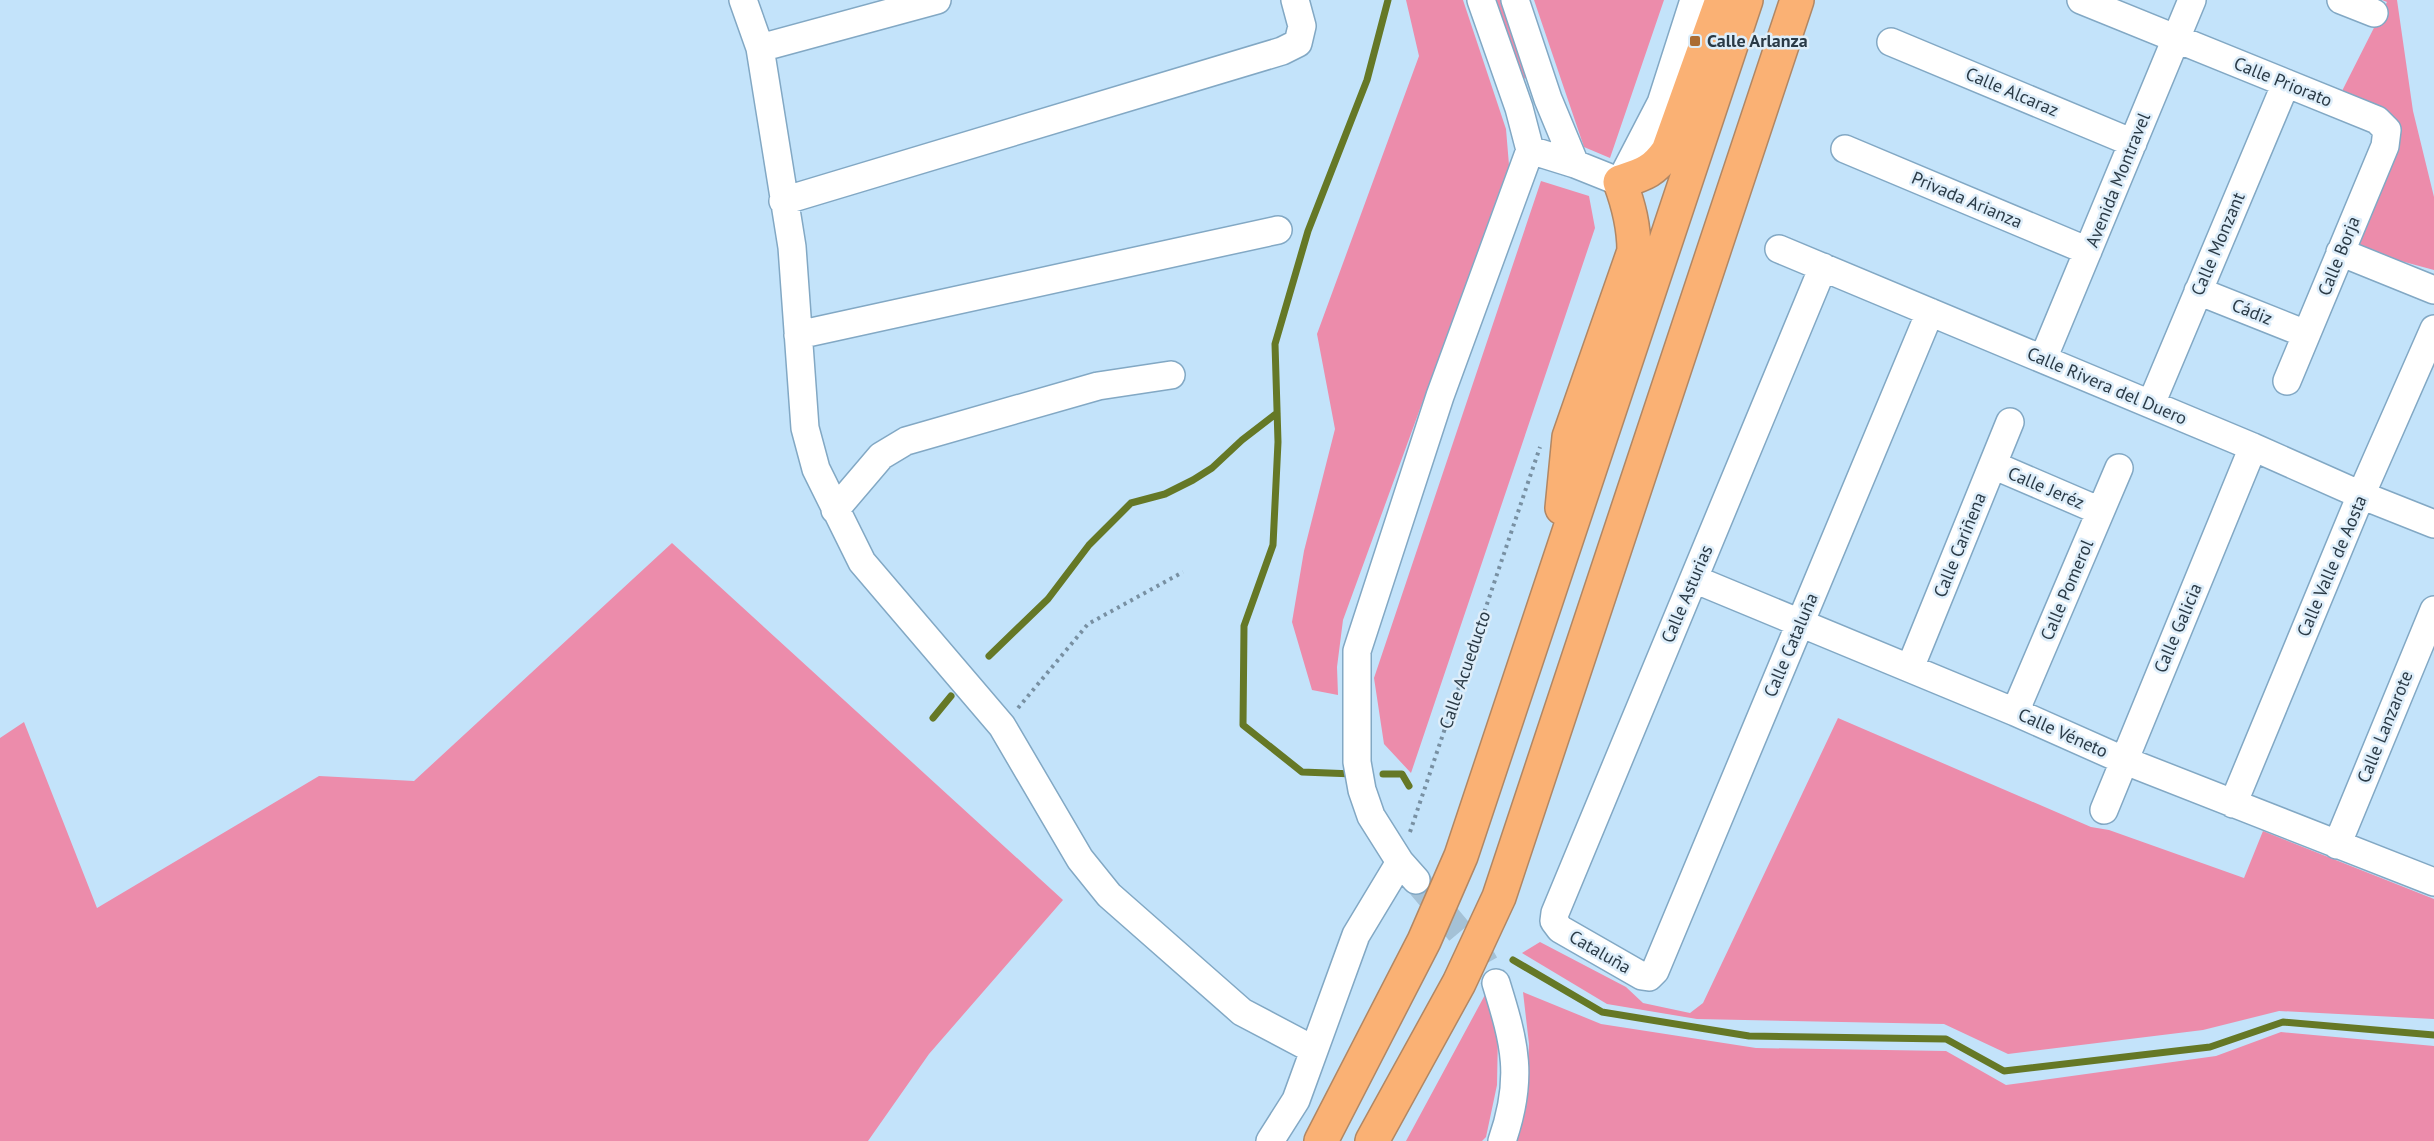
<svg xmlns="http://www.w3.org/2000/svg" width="2434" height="1141" viewBox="0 0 2434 1141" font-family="'PT Sans',sans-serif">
  <rect width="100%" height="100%" fill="#c3e3fa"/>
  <!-- green -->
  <path fill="#ec8cab" d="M1406 0H1463L1506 129 1509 165 1343 620 1337 667 1338 695 1312 690 1292 622 1304 551 1335 429 1317 334 1419 56Z
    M1492 0H1503L1529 77 1519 80Z
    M1534 0H1664L1610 158 1584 147Z
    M2382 0H2397L2413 111 2434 197V270L2349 247 2396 139 2341 93 2387 2Z
    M1541 181 1589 196 1595 228 1411 773 1384 744 1374 678Z
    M672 543 1063 900 929 1054 868 1141H0V738L24 722 97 908 319 776 414 781Z
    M1838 718 2091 827 2109 830 2244 878 2263 831 2434 899V1019L2279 1011 2203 1030 2008 1054 1944 1024 1697 1019 1607 1004 1522 953 1540 942 1626 987 1643 1003 1690 1013 1703 1003Z
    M1523 992 1601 1024 1756 1048 1946 1051 2006 1085 2216 1056 2281 1032 2434 1046V1141H1513L1527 1086 1529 1044Z
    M1486 993 1498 1033 1497 1085 1486 1137 1482 1141H1406Z"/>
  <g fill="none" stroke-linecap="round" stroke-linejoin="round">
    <!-- stream -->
    <path stroke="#657826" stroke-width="7" d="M989 656 1048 599 1089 545 1131 503 1165 494 1193 480 1212 468 1242 440 1277 413
      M933 718 951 696
      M1354 774 1302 772 1243 725 1244 626 1273 545 1278 442 1275 344 1308 231 1367 80 1388 0
      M1383 774H1402L1409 786
      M1513 960 1602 1012 1749 1036 1946 1039 2004 1071 2210 1047 2283 1022 2434 1035"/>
    <!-- minor-tunnel -->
    <path stroke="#a4c1d6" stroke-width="27" stroke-dasharray="27 14" stroke-linecap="butt" d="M1416 880 1483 960 1496 983"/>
    <!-- minor casing -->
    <g stroke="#82a8c4" stroke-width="30">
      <path id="minor" d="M743 0 760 48 792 247 805 428 816 469 862 562 1002 726 1080 859 1109 895 1242 1012 1314 1050
        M1481 0 1519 108 1530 150
        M1515 0 1548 99 1575 164
        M2081 0 2377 120 2387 130 2385 146 2287 381
        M2341 0 2374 13
        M1891 42 2133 143
        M760 48 937 0
        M1845 149 2088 251
        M1530 150 1575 164 1620 182 1661 103 1694 0
        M783 201 1282 51 1298 43 1302 26 1295 0
        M1779 249 2253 447 2361 495 2434 524
        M2340 252 2434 290
        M1823 267 1555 913 1554 921 1560 929 1642 976 1649 977 1655 971 1930 312
        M2198 291 2306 334
        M798 335 1278 230
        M2043 359 2192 0
        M2151 404 2286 83
        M1993 465 2100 511
        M835 510 881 456 906 441 1098 386 1171 375
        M1694 579 2015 712 2123 760 2434 882
        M1910 668 2010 422
        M2015 712 2119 468
        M2233 804 2361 495 2434 329
        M2104 810 2253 447
        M2337 845 2434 610
        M1416 880 1400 862 1371 816 1362 790 1357 762V651L1440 396 1530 150
        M1496 983C1515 1044 1524 1078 1502 1141
        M1270 1141 1296 1100 1356 935 1400 862"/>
    </g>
    <!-- highway casing -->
    <g stroke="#b18764" stroke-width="36">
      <path id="highway" d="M1562 508 1569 437 1634 251C1634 226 1629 206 1620 182 1644 174 1653 172 1668 151L1722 0
        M1321 1141 1424 941 1461 856 1746 0
        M1372 1141 1459 983 1499 897 1797 0"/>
    </g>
    <!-- path -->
    <path stroke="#7890a2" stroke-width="4" stroke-dasharray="3 4.5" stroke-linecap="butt" d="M1018 708 1088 624 1183 572
      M1410 832 1540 447"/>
    <!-- minor -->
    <use href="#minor" stroke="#fff" stroke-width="27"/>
    <!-- highway -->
    <use href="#highway" stroke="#fab174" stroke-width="33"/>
  </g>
  <!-- markers -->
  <rect fill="#ab6c33" stroke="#deeefa" stroke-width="2" x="1689" y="35" width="12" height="12" rx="3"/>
  <g text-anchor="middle" stroke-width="5" stroke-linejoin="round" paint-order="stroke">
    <!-- poi labels -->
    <g font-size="18" font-weight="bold" fill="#2a3a46" stroke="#deeefa" text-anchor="start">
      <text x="1707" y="47">Calle Arlanza</text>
    </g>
    <!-- street labels -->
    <g font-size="18" fill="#2a3a46" stroke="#deeefa">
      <text transform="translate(2283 82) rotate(22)" y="6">Calle Priorato</text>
      <text transform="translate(2012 92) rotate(23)" y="6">Calle Alcaraz</text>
      <text transform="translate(2118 180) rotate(-68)" y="6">Avenida Montravel</text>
      <text transform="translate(1967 200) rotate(23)" y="6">Privada Arianza</text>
      <text transform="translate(2218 244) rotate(-67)" y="6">Calle Monzant</text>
      <text transform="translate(2339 256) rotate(-68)" y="6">Calle Borja</text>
      <text transform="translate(2252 312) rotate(22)" y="6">Cádiz</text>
      <text transform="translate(2107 386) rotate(23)" y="6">Calle Rivera del Duero</text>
      <text transform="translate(2046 488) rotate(23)" y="6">Calle Jeréz</text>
      <text transform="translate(1960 545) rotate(-68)" y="6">Calle Cariñena</text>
      <text transform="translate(2332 566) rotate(-67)" y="6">Calle Valle de Aosta</text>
      <text transform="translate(2067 590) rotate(-67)" y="6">Calle Pomerol</text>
      <text transform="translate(1687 594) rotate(-67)" y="6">Calle Asturias</text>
      <text transform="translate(2178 628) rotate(-67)" y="6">Calle Galicia</text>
      <text transform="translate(1791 645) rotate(-67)" y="6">Calle Cataluña</text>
      <text transform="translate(1465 670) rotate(-71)" y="6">Calle Acueducto</text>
      <text transform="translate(2385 727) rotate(-68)" y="6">Calle Lanzarote</text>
      <text transform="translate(2063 733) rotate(24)" y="6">Calle Véneto</text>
      <text transform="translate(1600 952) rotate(30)" y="6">Cataluña</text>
    </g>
  </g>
</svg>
